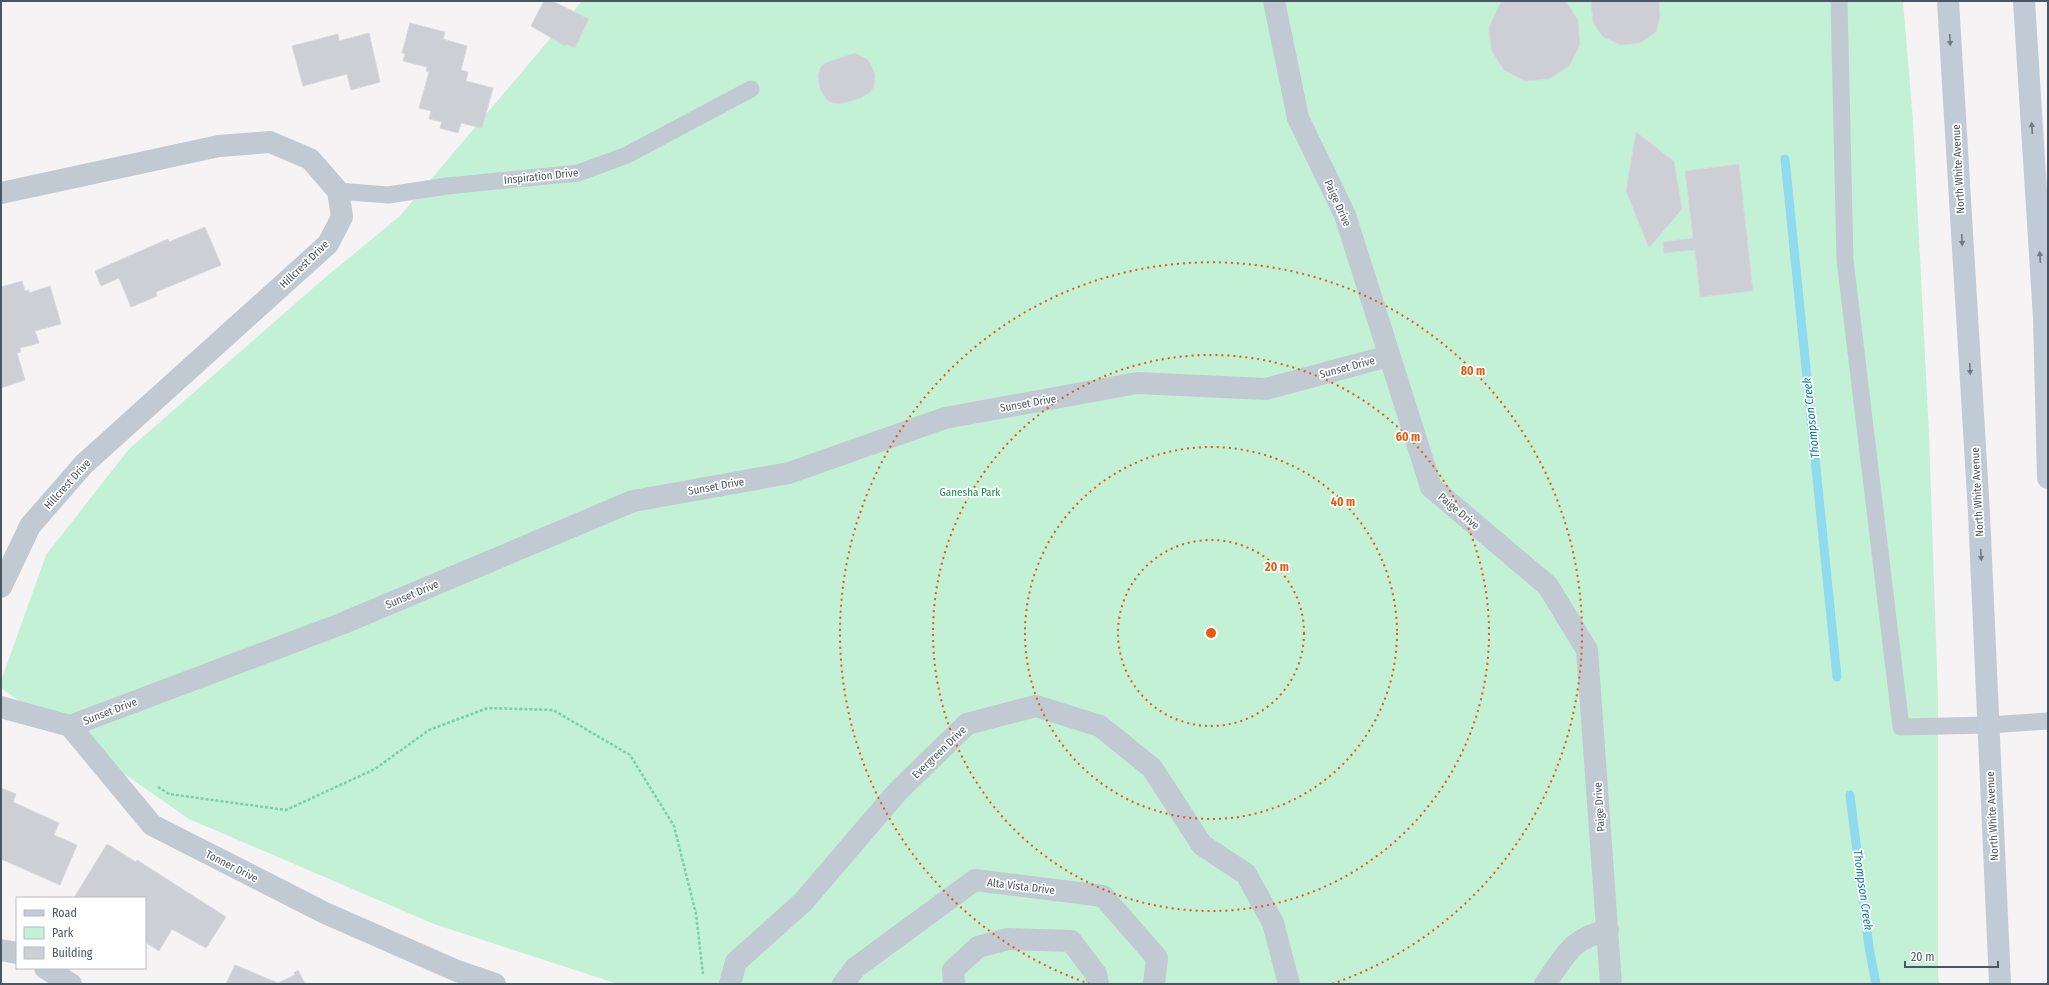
<svg xmlns="http://www.w3.org/2000/svg" width="2049" height="985" viewBox="0 0 2049 985" font-family="'Fira Sans Condensed',sans-serif">
  <rect width="100%" height="100%" fill="#f5f3f3"/>
  <!-- green -->
  <path fill="#c3f1d5" d="M582 1H1903L1913 121 1929 434 1938 699V973L1939 984H618L434 924 189 819 1 688V681L46 555 129 449 321 281 400 216Z"/>
  <g fill="none" stroke-linecap="round" stroke-linejoin="round">
    <!-- stream -->
    <path stroke="#90daee" stroke-width="9" d="M1785 159 1837 677
      M1850 795 1869 947 1876 984"/>
  </g>
  <!-- building -->
  <path fill="#cdcfd5" stroke="#d7d9de" d="M544 1H552L589 19 575 48 566 44 565 46 531 26Z
    M1504 1H1566L1578 20 1580 45 1569 66 1549 79 1525 81 1504 70 1491 50 1489 27 1500 4Z
    M1591 1H1659L1660 17 1656 32 1640 43 1621 45 1603 37 1593 23Z
    M410 23 445 32 443 39 467 46 461 70 468 72 466 81 493 88 482 128 461 123 458 133 440 128 442 122 429 119 431 111 419 108 429 72 426 71 427 67 403 61 405 54 402 53Z
    M369 33 380 82 351 90 347 74 303 86 292 46 338 34 339 41Z
    M855 53 867 59 871 65 875 75 874 87 869 93 861 98 840 104 832 103 826 99 820 89 818 75 820 68 825 63Z
    M1636 132 1674 161 1682 209 1649 248 1626 191Z
    M1739 164 1753 291 1700 297 1695 250 1664 253 1663 242 1693 238 1685 171Z
    M205 227 221 265 156 292 157 296 131 307 119 278 101 286 95 271 168 239 169 242Z
    M22 281 25 291 29 290V293L50 286 61 324 35 331 39 343 20 348 21 352 17 353 25 380 1 388V287Z
    M1 788 16 794 13 802 59 823 54 835 77 845 60 885 1 859Z
    M107 844 136 862 137 860 226 917 206 948 172 929 159 951 145 942V898H74Z
    M235 965 278 983 295 975 294 973 298 970 305 984H226Z"/>
  <g fill="none" stroke-linecap="round" stroke-linejoin="round">
    <!-- path -->
    <path stroke="#7ad0a6" stroke-width="2.5" stroke-dasharray="3 2" stroke-linecap="butt" d="M158 787 169 794 286 810 375 769 429 730 488 708 553 710 630 755 674 826 696 914 703 974"/>
    <!-- service -->
    <path stroke="#c1cad2" stroke-width="17" d="M1839 1 1845 260 1901 727 1988 725 2048 721
      M338 191 388 195 447 186 578 173 627 155 751 89"/>
    <!-- minor -->
    <path stroke="#c1cad2" stroke-width="22" d="M1274 1 1298 118 1345 215 1431 487 1548 586 1587 650 1611 984
      M1 193 219 146 270 142 310 159 338 191 342 217 328 244 84 464 30 526 1 587
      M1 707 70 726 152 825 325 913 457 971 495 984
      M70 726 341 624 633 501 789 473 945 418 1137 383 1266 389 1389 356
      M1 950 17 953
      M45 968 71 984
      M730 984 736 962 803 902 898 791 967 724 1036 706 1100 726 1152 768 1202 845 1246 874 1273 923 1289 984
      M843 984 855 968 975 880 1103 896 1157 958 1154 984
      M954 984 953 970 978 947 1008 939 1071 941 1096 974 1098 984
      M1545 984C1566 955 1570 939 1608 930"/>
    <!-- secondary -->
    <path stroke="#c1cbd6" stroke-width="22" d="M1948 1 1979 513 2000 984
      M2024 1 2044 318 2048 478"/>
  </g>
  <!-- one-way arrows -->
  <defs><path id="oneway-solid" d="M-6-.8H1V-3.2L6.5 0L1 3.2V.8H-6Z"/></defs>
  <g fill="#6e7984">
    <use href="#oneway-solid" transform="translate(1950 40) rotate(87)"/>
    <use href="#oneway-solid" transform="translate(2032 128) rotate(-94)"/>
    <use href="#oneway-solid" transform="translate(1962 240) rotate(87)"/>
    <use href="#oneway-solid" transform="translate(2040 257) rotate(-94)"/>
    <use href="#oneway-solid" transform="translate(1970 369) rotate(87)"/>
    <use href="#oneway-solid" transform="translate(1981 555) rotate(87)"/>
  </g>
  <!-- distance rings -->
  <g fill="none" stroke="#e8590c" stroke-width="2" stroke-dasharray="2 4">
    <circle cx="1211" cy="633" r="93"/>
    <circle cx="1211" cy="633" r="186"/>
    <circle cx="1211" cy="633" r="278"/>
    <path d="M1090 984A371 371 0 1 1 1332 984"/>
  </g>
  <g text-anchor="middle" stroke-width="3.5" stroke-linejoin="round" paint-order="stroke">
    <!-- street labels -->
    <g font-size="11" fill="#4a5661" stroke="#fff">
      <text transform="translate(1958 169) rotate(-93)" y="4">North White Avenue</text>
      <text transform="translate(541 176) rotate(-6)" y="4">Inspiration Drive</text>
      <text transform="translate(1338 203) rotate(66)" y="4">Paige Drive</text>
      <text transform="translate(304 264) rotate(-44)" y="4">Hillcrest Drive</text>
      <text transform="translate(1347 367) rotate(-15)" y="4">Sunset Drive</text>
      <text transform="translate(1028 403) rotate(-10)" y="4">Sunset Drive</text>
      <text transform="translate(67 484) rotate(-48)" y="4">Hillcrest Drive</text>
      <text transform="translate(716 486) rotate(-10)" y="4">Sunset Drive</text>
      <text transform="translate(1977 492) rotate(-93)" y="4">North White Avenue</text>
      <text transform="translate(1459 511) rotate(40)" y="4">Paige Drive</text>
      <text transform="translate(412 594) rotate(-23)" y="4">Sunset Drive</text>
      <text transform="translate(110 711) rotate(-21)" y="4">Sunset Drive</text>
      <text transform="translate(939 752) rotate(-44)" y="4">Evergreen Drive</text>
      <text transform="translate(1599 807) rotate(-94)" y="4">Paige Drive</text>
      <text transform="translate(1992 816) rotate(-93)" y="4">North White Avenue</text>
      <text transform="translate(232 866) rotate(27)" y="4">Tonner Drive</text>
      <text transform="translate(1021 886) rotate(7)" y="4">Alta Vista Drive</text>
    </g>
    <!-- park labels -->
    <g font-size="11" fill="#17864f" stroke="#fff">
      <text x="970" y="496">Ganesha Park</text>
    </g>
    <!-- water labels -->
    <g font-size="12" font-style="italic" fill="#0c7c9b" stroke="#fff">
      <text transform="translate(1811 418) rotate(-96)" y="4">Thompson Creek</text>
      <text transform="translate(1863 890) rotate(82)" y="4">Thompson Creek</text>
    </g>
  </g>
  <circle cx="1211" cy="633" r="6" fill="#e8590c" stroke="#fff" stroke-width="2"/>
  <g font-size="12" text-anchor="middle" font-weight="bold" fill="#e8590c" stroke="#fff" stroke-width="3.5" stroke-linejoin="round" paint-order="stroke">
    <text x="1473" y="375">80 m</text>
    <text x="1408" y="441">60 m</text>
    <text x="1343" y="506">40 m</text>
    <text x="1277" y="571">20 m</text>
  </g>
  <!-- border -->
  <rect width="2049" height="985" fill="none" stroke="#4a5661" stroke-width="4"/>
  <!-- legend -->
  <rect x="16" y="897" width="130" height="72" fill="#ffffff" stroke="#b7bbc0"/>
  <rect x="24" y="910" width="20" height="6" fill="#c1cbd6" stroke="#b7bbc0"/>
  <text x="52" y="917" font-size="12" fill="#4a5661">Road</text>
  <rect x="24" y="927" width="20" height="12" fill="#c3f1d5" stroke="#b7bbc0"/>
  <text x="52" y="937" font-size="12" fill="#4a5661">Park</text>
  <rect x="24" y="947" width="20" height="12" fill="#cdcfd5" stroke="#b7bbc0"/>
  <text x="52" y="957" font-size="12" fill="#4a5661">Building</text>
  <!-- scale -->
  <path d="M1905 961v6h93v-6" fill="none" stroke="#4a5661" stroke-width="2"/>
  <text x="1911" y="961" font-size="12" fill="#4a5661" stroke="#ffffff" stroke-width="3" paint-order="stroke">20 m</text>
</svg>
